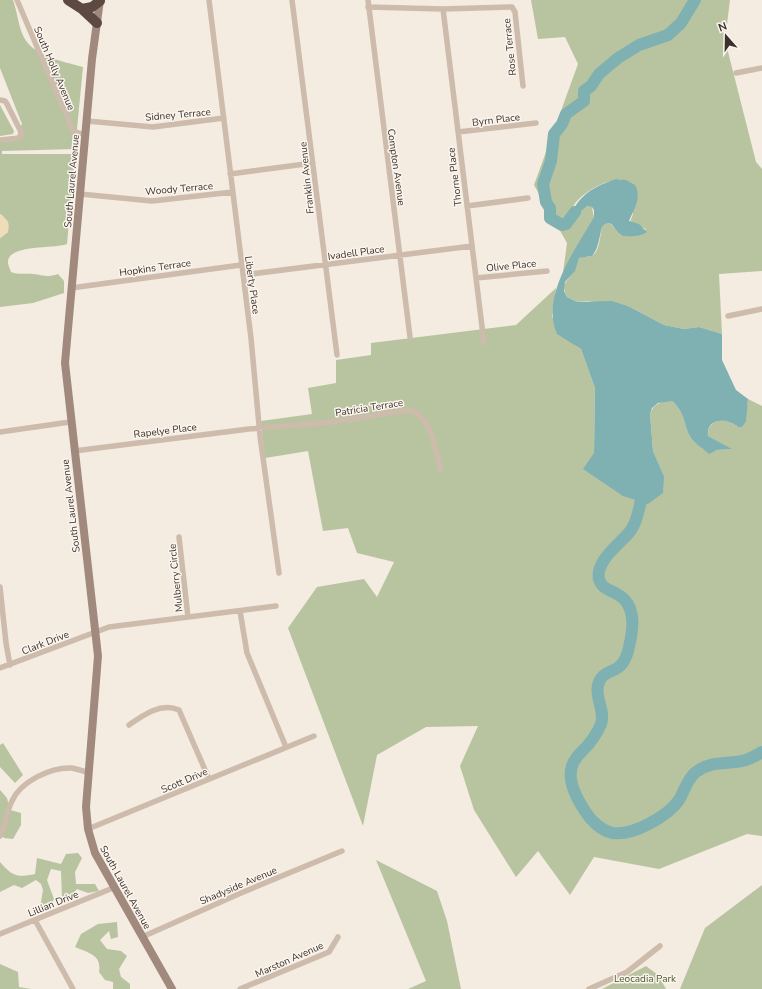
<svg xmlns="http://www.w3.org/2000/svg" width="762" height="989" viewBox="0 0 762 989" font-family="'Nunito Sans',sans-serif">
  <rect width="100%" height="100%" fill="#f4ebe1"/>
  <!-- green -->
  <path fill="#b8c4a0" d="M0 0H13C17 11 18 23 22 33 30 56 62 61 83 67L75 149 2 151V154H75L67 244C55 249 6 244 8 263 8 265 10 269 11 272 19 275 25 273 33 274 43 275 47 278 58 274L64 281V293L33 303 0 307V238L8 232 3 216 0 214V138L17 136 22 124 0 68Z
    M531 0H730L725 40 756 162 762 169V271L719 274 722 334 699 327 684 329 664 325 630 307 588 301 577 302 567 297C561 284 565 284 572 274 576 269 576 264 579 258 583 256 587 258 591 256 600 253 600 234 602 227L605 224 610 223 620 235H640L646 229 630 222 633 214 621 179C605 180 583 192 574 205 571 210 569 217 566 223L587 206 592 207 594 218 563 273 567 243 534 185 578 64 565 37 538 39Z
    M0 105 14 131 13 134 0 136Z
    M556 288 552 317 576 346 581 349 595 388 594 453 664 476 653 451 650 414C654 403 662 401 672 401 687 415 683 424 691 438 695 444 704 449 709 453L717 450 731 449 708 436C707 417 728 418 738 427L745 421 748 399 762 406V836L747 834 659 869 594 857 570 895 538 851 516 877 474 810 460 766 478 726 426 727 377 755 363 826 288 628 317 587 364 579 377 597 394 562 357 553 348 528 323 531 308 451 265 458 261 421 312 414 308 388 336 383V360L371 355V343L516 325Z
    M3 743 23 775 15 783 0 767V745Z
    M0 790 7 798 10 810 21 813V825L13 839 4 838 0 833Z
    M78 853 82 858 75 872 76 884H95L99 891 88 893 77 889 70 897 62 898 61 871 51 869 47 880 54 899 49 908H40L43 890 41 884 36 880 22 888 14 885 0 892V862C12 876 17 878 35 874L37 858 61 864 66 854Z
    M376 860 437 891 447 921 461 989H408L426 981Z
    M762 885V989H680L705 928Z
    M117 922 118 937 111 939 109 931 100 940 107 949 121 951 127 956 119 969 121 977 130 984V989H113V982L105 980 99 972C102 955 89 953 75 947L81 934 98 924Z
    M0 964 18 972 19 987 31 989H0Z
    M646 966 658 975 666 989H602Z"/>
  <!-- sand -->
  <path fill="#efdcb8" d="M0 214C8 220 10 222 8 232L0 238Z"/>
  <!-- water -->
  <path fill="#7fb0b2" d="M616 179 626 180 635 185C642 198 634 209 629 221L639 224 647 232C642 236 628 238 621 235 617 233 614 226 610 223L605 224 602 227C599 237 599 248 592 256L579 258 575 271 565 282 564 291 567 297 577 302 612 301 630 307 664 325 684 329 699 327 722 334V360L736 390 748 399 746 421 742 427H738C728 418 706 417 708 436L732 449 717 450 709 454C704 449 695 444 691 438 683 425 687 415 672 401L658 403 652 408 650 414 653 451 664 476 663 493 648 504 623 496 583 469 594 453 595 388 581 349 557 334C540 296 576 249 594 217V210L592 207 587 206 566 224C578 197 587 189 616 179Z"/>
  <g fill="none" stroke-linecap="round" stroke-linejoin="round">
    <!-- river -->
    <path stroke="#7fb0b2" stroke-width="12" d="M575 212 566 224 562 225 550 218V208L546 202 543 184 551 161 554 134 562 124 566 114 584 101V91L591 86 599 74 618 58 639 45 668 35 681 23 695 0
      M645 487C639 501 640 517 631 530 622 543 595 560 599 579 601 588 610 590 617 594 638 605 633 632 628 651 621 676 607 667 600 680 592 694 606 710 601 724 598 731 593 739 588 745 582 752 575 756 572 766 567 781 577 799 585 811 591 821 602 831 613 833 633 836 668 816 679 800 685 790 687 779 696 772 711 760 729 765 746 760 752 758 757 755 762 752"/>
    <!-- street -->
    <path stroke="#cdbbac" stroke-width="5.5" d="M17 0 73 131 85 135
      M209 0 251 338 260 436 279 573
      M292 0 337 355
      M368 0 410 337
      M368 7 443 9 512 7 515 12 523 86
      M443 9 484 343
      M736 73 762 68
      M0 100 5 101 7 104 22 134 20 138 0 140
      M87 121 153 127 224 118
      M458 132 536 123
      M230 174 313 163
      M80 194 152 201 233 192
      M467 206 528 198
      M243 275 472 246
      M476 278 547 271
      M71 288 241 265
      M728 316 762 309
      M0 432 70 422
      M74 451 249 429 332 422 409 410C432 416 435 451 441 470
      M179 537 188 617
      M0 587 6 643 10 665
      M240 611 247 653 286 747
      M0 668 109 627 276 606
      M129 725C143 715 161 702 179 710L209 779
      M88 829 314 736
      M0 836C6 825 6 812 12 801 21 781 51 767 72 768 77 769 83 771 87 772
      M35 920 73 989
      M0 934 113 888
      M142 937 241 893 342 851
      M240 989 329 952 338 937
      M589 989 627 972 660 946"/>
    <!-- secondary -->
    <path stroke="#a18a7d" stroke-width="8" d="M100 0 92 59 65 363 98 656 86 807 88 829 95 853 172 989"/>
    <!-- highway -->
    <path stroke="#5c4a42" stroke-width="10" d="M68 0 82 9 97 23
      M82 9 92 7 100 1"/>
  </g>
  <g text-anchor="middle" stroke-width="3" stroke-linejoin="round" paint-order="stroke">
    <!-- street labels -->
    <g font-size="10" fill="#3b302b" stroke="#fbf5ee">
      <text transform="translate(509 47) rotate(-96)" y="4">Rose Terrace</text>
      <text transform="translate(55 68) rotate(67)" y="4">South Holly Avenue</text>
      <text transform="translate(178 114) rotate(-5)" y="4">Sidney Terrace</text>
      <text transform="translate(496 119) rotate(-7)" y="4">Byrn Place</text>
      <text transform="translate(397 167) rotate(82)" y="4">Compton Avenue</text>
      <text transform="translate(454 177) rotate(-97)" y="4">Thorne Place</text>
      <text transform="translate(306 178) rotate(-96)" y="4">Franklin Avenue</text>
      <text transform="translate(71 181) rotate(-85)" y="4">South Laurel Avenue</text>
      <text transform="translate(179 188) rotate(-5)" y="4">Woody Terrace</text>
      <text transform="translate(356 252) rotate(-8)" y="4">Ivadell Place</text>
      <text transform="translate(511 265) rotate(-6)" y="4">Olive Place</text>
      <text transform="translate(155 267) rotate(-8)" y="4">Hopkins Terrace</text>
      <text transform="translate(253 285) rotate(82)" y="4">Liberty Place</text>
      <text transform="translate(369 407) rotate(-9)" y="4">Patricia Terrace</text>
      <text transform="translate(165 430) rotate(-7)" y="4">Rapelye Place</text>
      <text transform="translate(70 506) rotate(-97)" y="4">South Laurel Avenue</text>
      <text transform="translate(175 578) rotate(-96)" y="4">Mulberry Circle</text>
      <text transform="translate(45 642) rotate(-21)" y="4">Clark Drive</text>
      <text transform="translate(184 780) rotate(-23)" y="4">Scott Drive</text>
      <text transform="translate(238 885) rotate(-23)" y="4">Shadyside Avenue</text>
      <text transform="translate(126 887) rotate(61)" y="4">South Laurel Avenue</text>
      <text transform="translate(53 903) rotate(-22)" y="4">Lillian Drive</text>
      <text transform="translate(289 959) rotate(-24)" y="4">Marston Avenue</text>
    </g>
    <!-- park labels -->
    <g font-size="10" fill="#4a5a2e" stroke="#fbf5ee">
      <text x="645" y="982">Leocadia Park</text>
    </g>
  </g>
  <!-- north arrow -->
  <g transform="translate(726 36) rotate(340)" stroke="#fbf5ee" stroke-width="3" paint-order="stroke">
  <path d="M0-3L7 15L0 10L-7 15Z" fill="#3b302b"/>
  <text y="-6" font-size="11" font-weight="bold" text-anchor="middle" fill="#3b302b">N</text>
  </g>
</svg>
